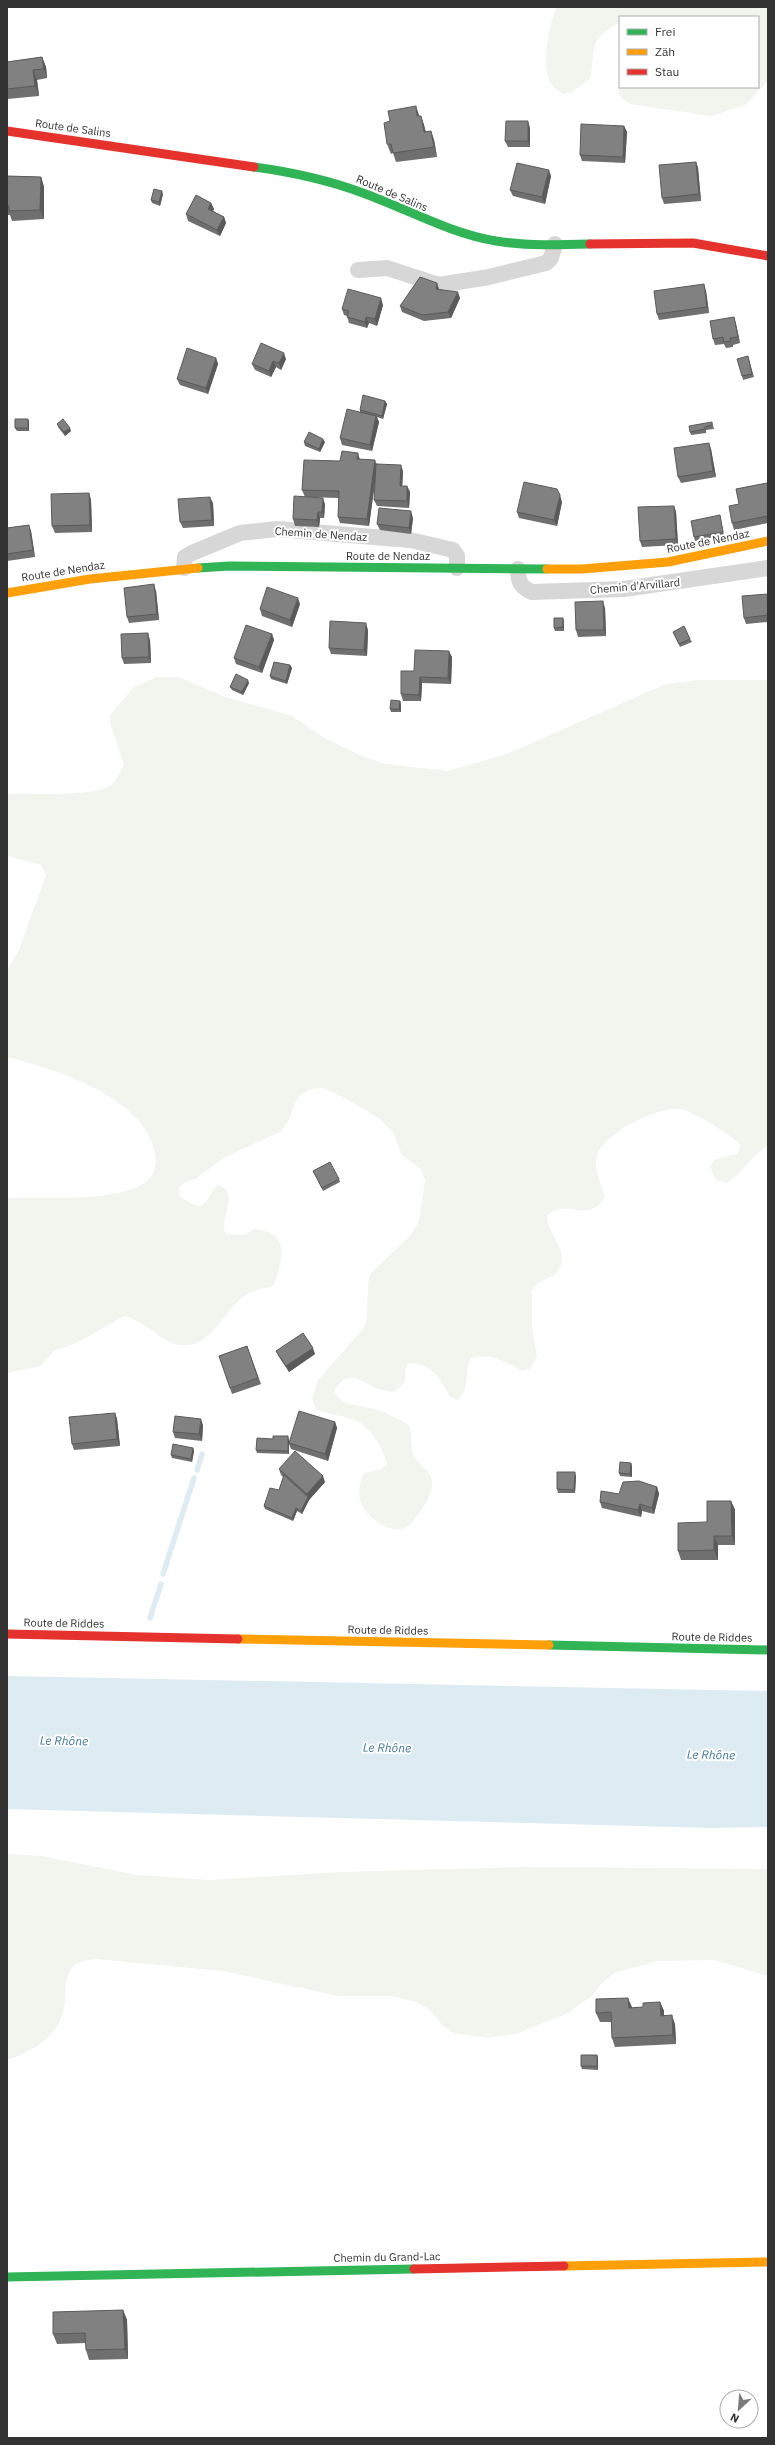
<svg xmlns="http://www.w3.org/2000/svg" width="775" height="2445" viewBox="0 0 775 2445" font-family="'IBM Plex Sans',sans-serif">
	<rect width="100%" height="100%" fill="#fff"/>
	<!-- green -->
	<path fill="#f1f5ed" d="M557,7H768V81L745,105L711,116L631,104L622,99L618,91L620,87H758V17H620V25L616,24C585,44 597,49 590,79L572,92L564,94C557,90 552,87 549,80C542,64 549,21 557,7Z
		M157,677H178L226,697L292,716L326,739L357,754L385,764L448,771L507,754L666,684L699,680H768V1146C750,1155 745,1173 726,1183L716,1180L710,1167L714,1160L737,1154L741,1145C731,1135 699,1115 684,1110C662,1103 604,1133 597,1155C593,1170 601,1183 605,1197C588,1226 565,1196 547,1216L548,1224L561,1251L562,1263L556,1274L538,1283L532,1291V1329L537,1356L531,1368L523,1371C505,1362 492,1352 471,1358C463,1372 471,1390 457,1400L450,1397C439,1377 434,1365 409,1363L405,1369C407,1382 404,1385 393,1392L378,1389L354,1377L344,1379L334,1390C340,1407 360,1405 375,1409C387,1413 398,1419 409,1425C413,1436 409,1446 415,1457C420,1467 433,1472 432,1484C432,1494 425,1505 420,1512C416,1516 412,1524 408,1526C392,1537 367,1518 361,1503C357,1493 360,1483 364,1473L382,1469L387,1464C384,1449 368,1423 352,1419C340,1415 328,1415 316,1409L312,1399L318,1380L363,1329L367,1318L368,1283L371,1273L411,1235L419,1221L425,1180L421,1169L402,1155L394,1134L380,1119L343,1097L323,1088L310,1089L299,1096L294,1105L289,1120L280,1132L223,1158L197,1178L184,1183L179,1188L180,1197L194,1205L202,1206C209,1200 211,1191 218,1185C242,1191 217,1221 226,1234L244,1235L255,1229C263,1231 274,1232 278,1240C286,1251 278,1275 273,1286C261,1290 256,1288 244,1296C223,1311 212,1348 181,1345C160,1343 146,1320 124,1316L78,1342L54,1351L41,1366L7,1373V1198C44,1196 118,1204 147,1181C155,1174 157,1163 155,1153C145,1097 55,1069 7,1057V970L19,950L46,875L41,865L7,856V794C31,793 88,797 108,787C116,783 120,772 124,765L111,726L110,715L134,687Z
		M7,1854L41,1856L137,1875L210,1880L341,1872L525,1867L768,1869V1976L715,1960L657,1961L614,1973L601,1984L593,1995L568,2013L516,2034L488,2038L454,2033L443,2026L430,2010L416,2002L393,1996H339L223,1971L96,1959C90,1960 80,1961 75,1965C61,1976 68,1997 63,2012C56,2038 31,2052 7,2060Z"/>
	<!-- water -->
	<path fill="#ddebf3" d="M7,1676L768,1691V1827L712,1828L7,1809Z"/>
	<g fill="none" stroke-linecap="round" stroke-linejoin="round">
		<!-- stream -->
		<path stroke="#ddebf3" stroke-width="5.5" d="M197,1470L202,1454
			M163,1574L194,1478
			M150,1618L161,1584"/>
		<!-- street -->
		<path stroke="#d7d7d7" stroke-width="16" d="M358,270L387,268L439,285L489,277L546,263L551,258L555,244
			M184,568L185,557L192,553L240,533L277,529L410,540L453,550L457,556V568
			M518,569C518,581 520,587 532,592L624,589L768,568"/>
		<!-- fast -->
		<path stroke="#30b455" stroke-width="9" d="M254,167C291,172 328,180 363,193C407,209 449,233 496,241C527,246 559,245 590,244
			M198,568L229,566L547,569
			M549,1645L768,1650
			M7,2277L414,2269"/>
		<!-- slow -->
		<path stroke="#ff9f0a" stroke-width="9" d="M547,569H582L668,562L768,541
			M7,593L90,579L198,568
			M238,1639L549,1645
			M564,2266L768,2262"/>
		<!-- jam -->
		<path stroke="#e5322d" stroke-width="9" d="M7,131L254,167
			M590,244L693,243L768,256
			M7,1634L238,1639
			M414,2269L564,2266"/>
	</g>
	<!-- wall -->
	<path fill="#6f6f6f" d="M42,57L46,67L47,78L37,80L39,96L7,99V62Z
		M419,116H421L424,125L426,132L431,131L434,140L437,157L396,162L393,153L391,154L387,144Z
		M624,126L627,132L625,163L582,161L580,155Z
		M530,128V147H508L505,141Z
		M696,162L698,168L701,201L664,204L662,198Z
		M7,176L41,177L44,187V219L12,221L10,215H7Z
		M551,176L545,204L513,196L510,190Z
		M163,194L160,206L152,203L151,200Z
		M211,203L214,209L213,211L224,217L226,223L220,236L188,221L186,214Z
		M437,283L439,289L460,298L451,318L424,321L402,312L400,306Z
		M706,291L709,313L659,320L657,314Z
		M383,305L377,326L369,323L367,328L349,323L347,316L344,315L342,309Z
		M734,317L736,324L740,343L733,345V347L726,348L724,344L715,345L713,339Z
		M748,356L754,377L743,380L742,376Z
		M216,358L218,364L208,394L180,385L177,379Z
		M286,359L281,370L276,367L271,377L255,370L252,364Z
		M385,401L387,404L383,419L377,417L379,422L372,451L342,445L340,438L360,412V410Z
		M28,419L29,422V431H17L15,428Z
		M712,422L714,429L706,430V433L691,435L690,432Z
		M57,424L71,431L65,436L58,427Z
		M304,442H325L320,452L305,446Z
		M711,449L716,477L681,483L678,477Z
		M360,459L403,471L402,486H407L410,492L409,508L377,506L374,500L375,482L369,526L340,523L338,517L339,498L305,497L302,490L340,461Z
		M768,486V523L734,530L732,523Z
		M89,493L91,500L92,532L55,533L52,526Z
		M562,502L557,526L519,518L517,512Z
		M213,503L214,526L183,528L180,522Z
		M325,504L324,518H320L319,527L295,526L293,519Z
		M674,506L676,512L678,545L642,547L640,541Z
		M720,515L724,535L695,541L694,537Z
		M413,518L411,534L380,530L377,524Z
		M7,528L31,531L35,557L7,561Z
		M156,591L159,620L129,623L127,617Z
		M768,594V622L746,624L744,618Z
		M300,604L292,627L262,616L260,609Z
		M605,608L606,636L578,637L576,630Z
		M564,621V631H555L554,628Z
		M368,630L367,656L331,654L329,648Z
		M673,632L690,639L692,642L680,647Z
		M272,634L274,640L262,673L236,664L234,658Z
		M150,640L151,663L124,664L122,658Z
		M452,657L451,684L422,683L421,701H403L401,694L414,671Z
		M290,665L292,668L287,684L271,679L270,676Z
		M249,683L243,695L232,690L230,687Z
		M400,701L401,705V712H391L390,709Z
		M313,1171L339,1179L340,1182L323,1191Z
		M247,1346L261,1384L232,1394L219,1356Z
		M276,1351L315,1354L289,1372L279,1357Z
		M115,1413L117,1419L120,1446L74,1450L72,1444Z
		M335,1422L337,1428L328,1461L291,1449L289,1444V1454L257,1453L256,1450L289,1440V1442Z
		M203,1425L202,1441L175,1438L173,1432Z
		M193,1448L194,1451L192,1462L172,1458L171,1455Z
		M631,1463L632,1467V1477L620,1476L619,1473Z
		M279,1469L325,1482L309,1500L302,1514L297,1511L293,1521L265,1509L264,1506L279,1490L283,1477L281,1475Z
		M576,1476L575,1493H558L557,1489Z
		M657,1487L659,1494L654,1514L642,1511L641,1517L602,1508L600,1502L619,1494Z
		M731,1501L735,1510V1545H718V1560H681L678,1551L707,1522Z
		M660,2002L664,2011V2015L675,2024L676,2044L615,2047L612,2038L611,2022H600L596,2013L632,2008L643,2007Z
		M597,2055L598,2058V2070L582,2069L581,2066Z
		M123,2310L127,2320L128,2359L89,2360L86,2350V2343L57,2344L53,2334Z"/>
	<!-- shaded-wall -->
	<path fill="#5a5a5a" d="M42,57L46,67L47,78L44,69Z
		M33,70L37,80L39,96L35,86Z
		M416,106L419,115L421,126L417,116Z
		M421,116L424,125L427,141L424,132Z
		M528,121L530,128V147L528,141Z
		M624,126L627,132L625,163L623,157Z
		M431,131L434,140L437,157L434,147Z
		M696,162L698,168L701,201L699,194Z
		M549,170L551,176L545,204L542,197Z
		M41,177L44,187V219L40,210Z
		M162,191L163,194L160,206L159,202Z
		M211,203L214,209L211,215L208,209Z
		M224,217L226,223L220,236L217,230Z
		M437,283L439,290L436,289Z
		M704,284L706,291L709,313L707,307Z
		M458,292L460,298L451,318L448,312Z
		M381,298L383,305L377,326L375,319Z
		M366,317L369,323L367,328L365,322Z
		M734,317L736,324L740,343L738,337Z
		M284,353L286,359L281,370L279,363Z
		M216,358L218,364L208,394L206,388Z
		M273,361L276,367L271,377L269,371Z
		M385,401L387,404L383,419L382,416Z
		M376,416L379,422L372,451L370,445Z
		M28,419L29,422V431L28,428Z
		M70,428L71,431L65,436L64,432Z
		M323,439L325,442L320,452L319,449Z
		M709,443L711,449L716,477L713,471Z
		M358,453L360,460L357,459Z
		M375,460L377,466L369,526L367,519Z
		M401,465L403,471L402,492L400,486Z
		M407,486L410,492L409,508L407,501Z
		M89,493L91,500L92,532L90,525Z
		M560,495L562,502L557,526L554,520Z
		M210,497L213,503L214,526L212,520Z
		M323,498L325,504L324,518L322,512Z
		M674,506L676,512L678,545L676,539Z
		M411,511L413,518L411,534L409,528Z
		M318,512L320,518L319,527L317,520Z
		M29,525L31,531L35,557L33,550Z
		M154,584L156,591L159,620L157,614Z
		M298,598L300,604L292,627L290,620Z
		M603,601L605,608L606,636L604,630Z
		M563,618L564,621V631L563,627Z
		M366,623L368,630L367,656L364,650Z
		M148,633L150,640L151,663L149,657Z
		M272,634L274,640L262,673L259,667Z
		M449,651L452,657L451,684L448,678Z
		M290,665L292,668L287,684L286,681Z
		M420,677L422,683L421,701L419,695Z
		M248,680L249,683L243,695L242,692Z
		M400,701L401,705V712L399,709Z
		M313,1348L315,1354L289,1372L286,1366Z
		M115,1413L117,1419L120,1446L117,1439Z
		M201,1419L203,1425L202,1441L199,1434Z
		M335,1422L337,1428L328,1461L325,1454Z
		M288,1436L289,1440V1454L288,1451Z
		M193,1448L194,1451L192,1462L191,1459Z
		M631,1463L632,1467V1477L630,1474Z
		M575,1472L576,1476L575,1493L574,1490Z
		M323,1476L325,1482L309,1500L302,1514L301,1511L308,1497L307,1494Z
		M657,1487L659,1494L654,1514L652,1508Z
		M731,1501L735,1510V1545L732,1536Z
		M640,1504L642,1511L641,1517L638,1510Z
		M296,1508L297,1511L293,1521L292,1518Z
		M714,1536L718,1545V1560L714,1550Z
		M628,1998L632,2007V2017L629,2008Z
		M660,2002L664,2011V2025L661,2016Z
		M672,2015L675,2024L676,2044L673,2035Z
		M597,2055L598,2058V2070L597,2066Z
		M123,2310L127,2320L128,2359L125,2349Z"/>
	<!-- building -->
	<path fill="#818181" stroke="#5a5a5a" d="M42,57L44,69L33,70L35,86L7,89V62Z
		M416,106L417,116H421L424,132L431,131L434,147L393,153L391,144H387L384,123L390,121L388,111Z
		M506,121H528V141H505Z
		M581,124L624,126L623,157L580,155Z
		M696,162L699,194L662,198L659,165Z
		M517,163L549,170L542,197L510,190Z
		M7,176L41,177L40,210L9,211V206H7Z
		M154,189L162,191L159,202L151,200Z
		M196,195L211,203L208,209L224,217L217,230L186,214Z
		M420,277L437,283L436,289L458,292L448,312L422,315L400,306Z
		M704,284L707,307L657,314L654,291Z
		M348,289L381,298L375,319L366,317L365,322L347,317L349,311L342,309Z
		M734,317L738,337L730,338L731,341L724,342L723,337L713,339L710,321Z
		M261,343L284,353L279,363L273,361L269,371L252,364Z
		M187,348L216,358L206,388L177,379Z
		M748,356L752,374L742,376L737,359Z
		M363,395L385,401L382,416L360,410Z
		M347,409L376,416L370,445L340,438Z
		M15,419H28V428H15Z
		M63,419L70,428L64,432L57,424Z
		M712,422V425L705,427V429L690,432L689,426Z
		M309,432L323,439L319,449L304,442Z
		M709,443L713,471L678,477L674,448Z
		M342,451L358,453L357,459L375,460L367,519L338,517L339,491L302,490L304,460L340,461Z
		M376,464L401,465L400,486H407V501L374,500Z
		M524,482L557,489L560,495L554,520L517,512Z
		M767,483L768,488V516L732,523L729,506L739,504L736,489Z
		M89,493L90,525L52,526L51,494Z
		M294,496L323,498L322,512H318L317,520L293,519Z
		M210,497L212,520L180,522L178,499Z
		M674,506L676,539L640,541L638,507Z
		M379,508L411,511L409,528L377,524Z
		M720,515L723,532L694,537L691,521Z
		M29,525L33,550L7,554V528Z
		M154,584L157,614L127,617L124,588Z
		M267,587L298,598L290,620L260,609Z
		M768,594V615L744,618L742,596Z
		M603,601L604,630H576L575,602Z
		M554,618H563V627L554,628Z
		M330,621L366,623L364,650L329,648Z
		M246,625L272,634L259,667L234,658Z
		M684,626L690,639L679,644L673,632Z
		M148,633L149,657L122,658L121,634Z
		M415,650L449,651L448,678L420,677L419,695L401,694V671H414Z
		M274,662L290,665L286,681L270,676Z
		M236,674L248,680L242,692L230,687Z
		M391,700L400,701L399,709H390Z
		M330,1162L339,1179L322,1188L313,1171Z
		M303,1333L313,1348L286,1366L276,1351Z
		M247,1346L258,1378L230,1388L219,1356Z
		M299,1411L335,1422L325,1454L289,1443Z
		M115,1413L117,1439L72,1444L69,1417Z
		M175,1416L201,1419L199,1434L173,1432Z
		M273,1436H288V1451L256,1450L257,1438L273,1439Z
		M173,1444L193,1448L191,1459L171,1455Z
		M295,1451L323,1476L307,1494L279,1469Z
		M620,1462L631,1463L630,1474L619,1473Z
		M557,1472H575L574,1490L557,1489Z
		M284,1475L308,1497L301,1511L296,1508L292,1518L264,1506L270,1488L279,1490Z
		M639,1481L657,1487L652,1508L640,1504L638,1510L600,1502L601,1491L619,1494L623,1482Z
		M707,1501H731L732,1536H714V1550L678,1551V1523L707,1522Z
		M628,1998L629,2008L643,2007V2003L660,2002L661,2016L672,2015L673,2035L612,2038L611,2012L596,2013V1999Z
		M581,2055H597V2066H581Z
		M123,2310L125,2349L86,2350L85,2333L53,2334V2312Z"/>
	<g text-anchor="middle" stroke-width="4" stroke-linejoin="round" paint-order="stroke">
		<!-- street labels -->
		<g font-size="11" fill="#333" stroke="#fff">
			<text transform="translate(73 128) rotate(8)" y="4">Route de Salins</text>
			<text transform="translate(392 193) rotate(23)" y="4">Route de Salins</text>
			<text transform="translate(321 534) rotate(4)" y="4">Chemin de Nendaz</text>
			<text transform="translate(708 541) rotate(-11)" y="4">Route de Nendaz</text>
			<text x="388" y="560">Route de Nendaz</text>
			<text transform="translate(63 571) rotate(-9)" y="4">Route de Nendaz</text>
			<text transform="translate(635 586) rotate(-5)" y="4">Chemin d'Arvillard</text>
			<text transform="translate(64 1623) rotate(1)" y="4">Route de Riddes</text>
			<text transform="translate(388 1630) rotate(1)" y="4">Route de Riddes</text>
			<text transform="translate(712 1637) rotate(1)" y="4">Route de Riddes</text>
			<text transform="translate(387 2257) rotate(-1)" y="4">Chemin du Grand-Lac</text>
		</g>
		<!-- water labels -->
		<g font-size="12" font-style="italic" fill="#3f7597" stroke="#fff">
			<text transform="translate(64 1741) rotate(1)" y="4">Le Rhône</text>
			<text transform="translate(387 1748) rotate(1)" y="4">Le Rhône</text>
			<text transform="translate(711 1755) rotate(1)" y="4">Le Rhône</text>
		</g>
	</g>
	<!-- border -->
	<rect width="775" height="2445" fill="none" stroke="#333333" stroke-width="16"/>
	<!-- legend -->
	<rect x="619" y="16" width="140" height="72" fill="#ffffff" stroke="#adadad"/>
	<rect x="627" y="29" width="20" height="6" fill="#30b455" stroke="#adadad"/>
	<text x="655" y="36" font-size="12" fill="#333333">Frei</text>
	<rect x="627" y="49" width="20" height="6" fill="#ff9f0a" stroke="#adadad"/>
	<text x="655" y="56" font-size="12" fill="#333333">Zäh</text>
	<rect x="627" y="69" width="20" height="6" fill="#e5322d" stroke="#adadad"/>
	<text x="655" y="76" font-size="12" fill="#333333">Stau</text>
	<!-- north arrow -->
	<g transform="translate(739 2409) rotate(206)"><circle r="19" fill="#ffffff" stroke="#adadad"/>
	<path d="M0-3L7 15L0 10L-7 15Z" fill="#7a7a7a"/>
	<text y="-6" font-size="11" font-weight="bold" text-anchor="middle" fill="#333333">N</text>
	</g>
</svg>
